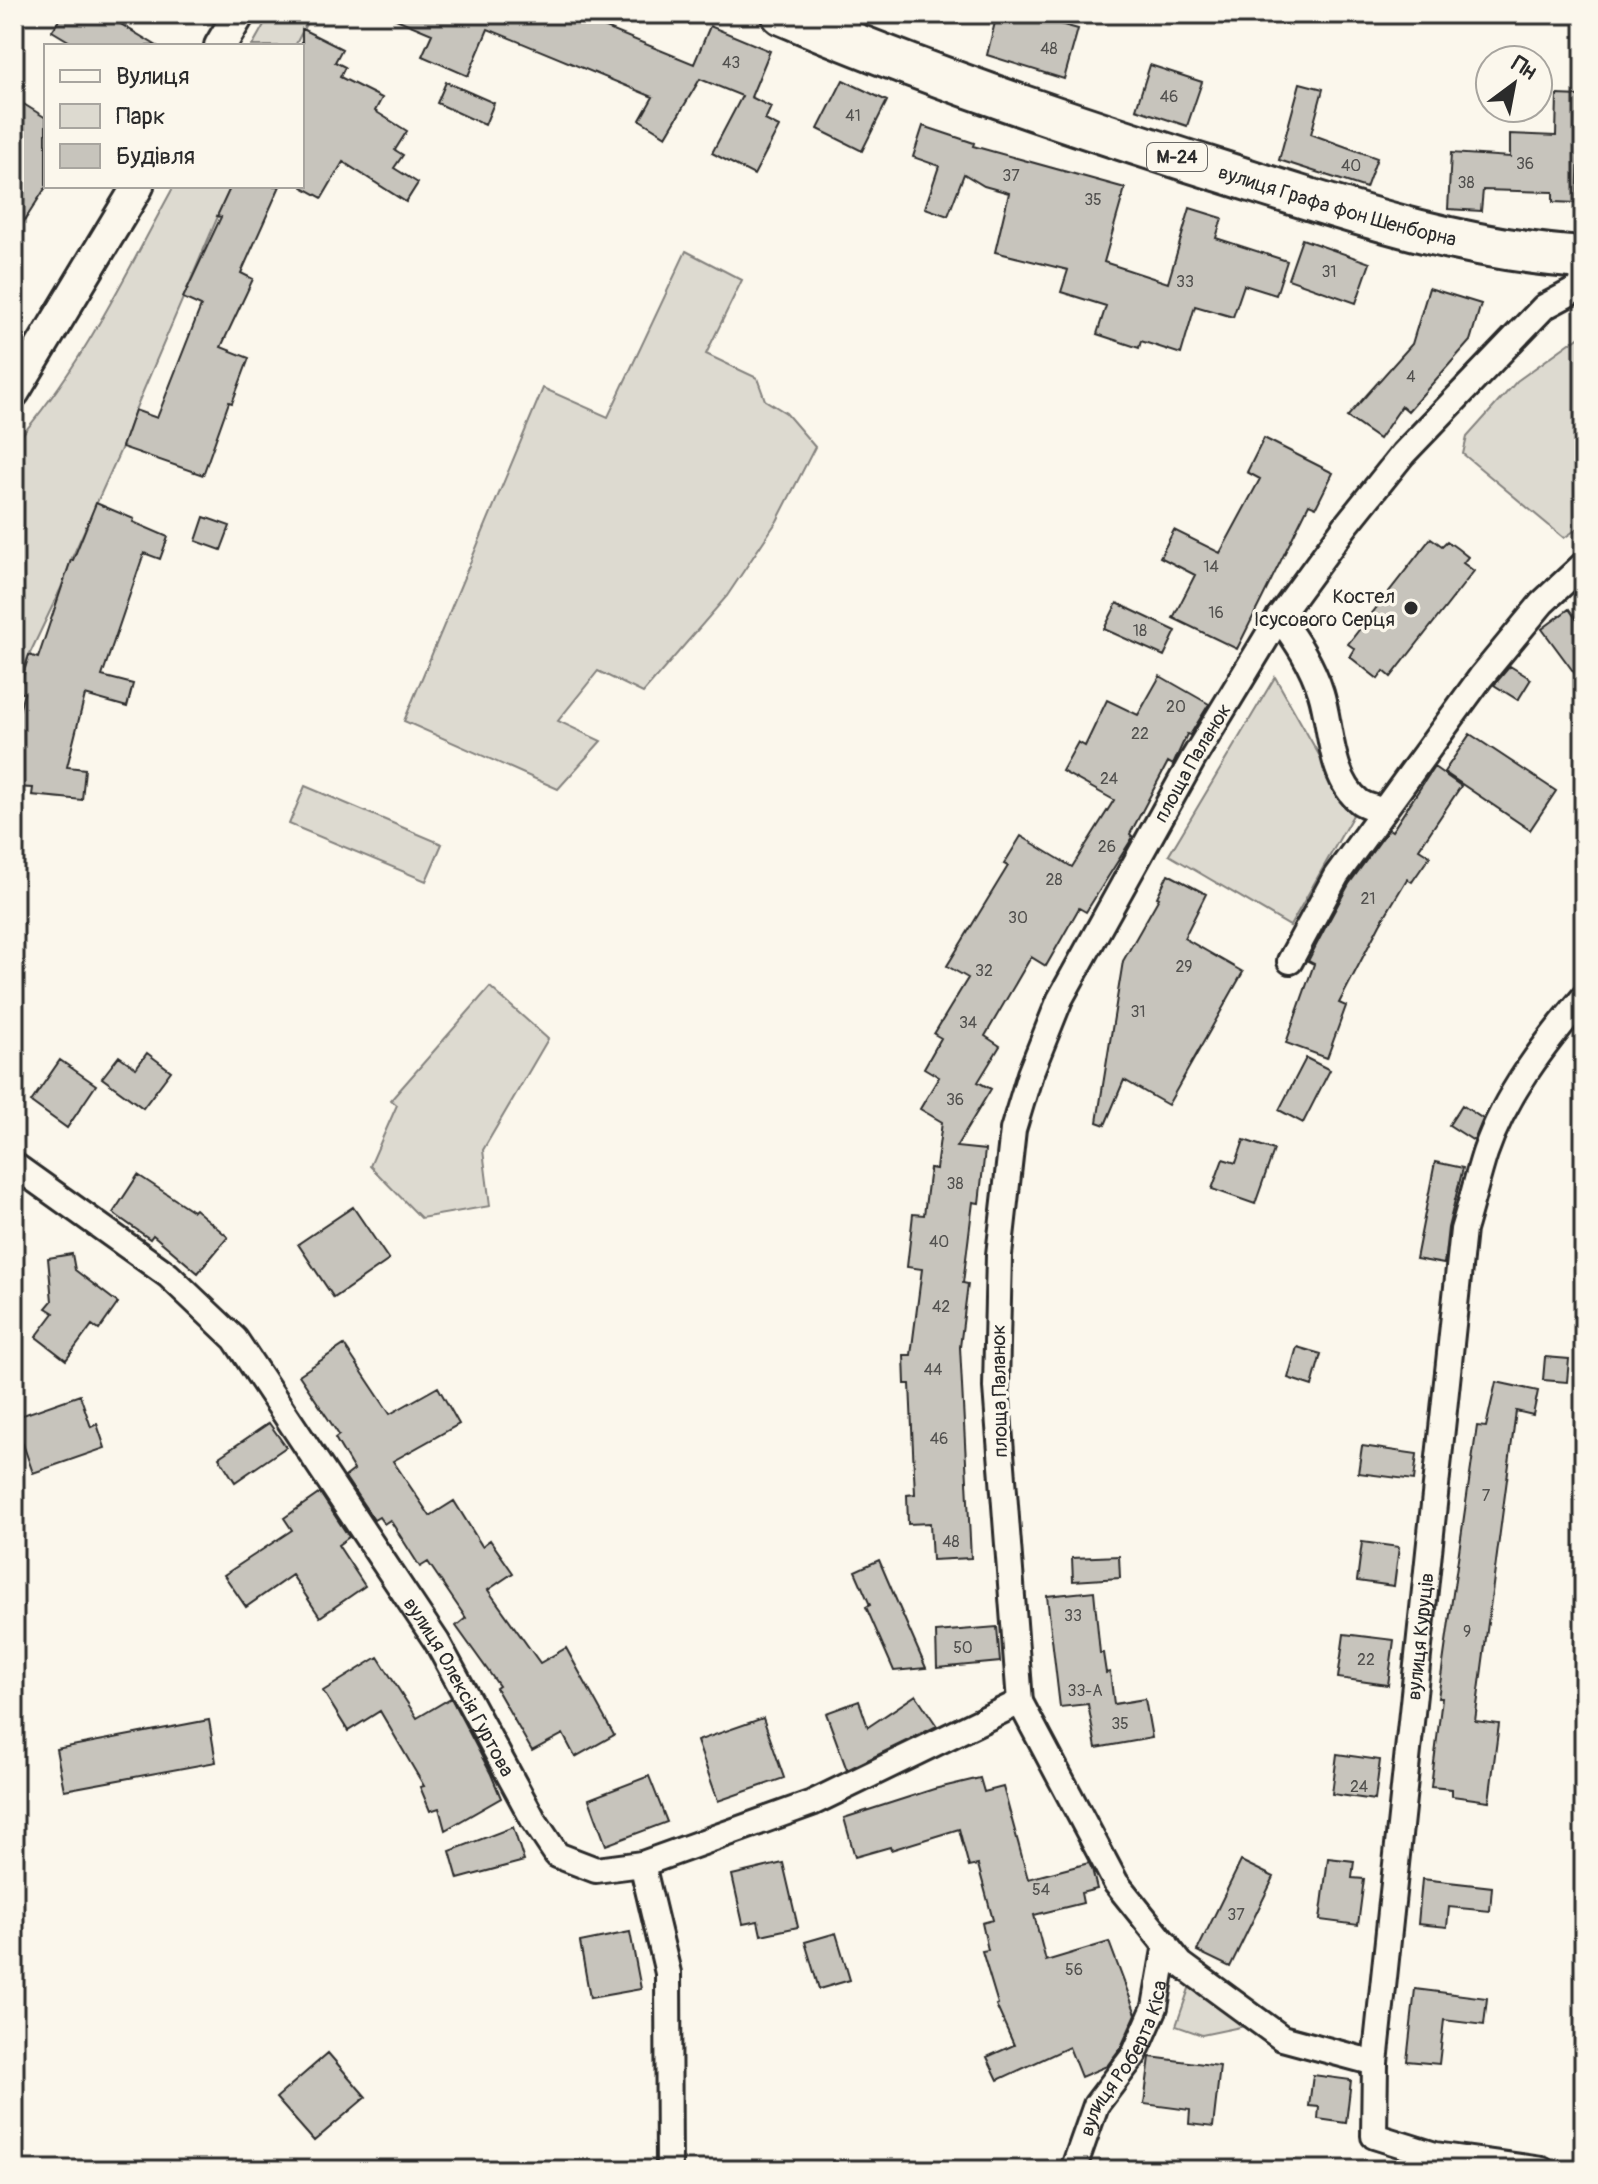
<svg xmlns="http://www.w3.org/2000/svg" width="1598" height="2184" viewBox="0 0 1598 2184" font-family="Pangolin,sans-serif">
	<rect width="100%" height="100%" fill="#fbf7ec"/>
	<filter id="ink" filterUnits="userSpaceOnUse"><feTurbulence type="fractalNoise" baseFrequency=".0125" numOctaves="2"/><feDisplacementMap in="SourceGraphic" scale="16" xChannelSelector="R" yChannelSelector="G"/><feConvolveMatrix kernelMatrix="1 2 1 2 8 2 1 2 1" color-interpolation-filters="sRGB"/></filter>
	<g filter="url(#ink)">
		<!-- green -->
		<path fill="#dddad0" stroke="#84827e" stroke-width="2" d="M270,14H311L295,46H252Z
			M174,186H231L135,410L122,447L71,560L61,588L14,687V444C82,368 125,275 174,186Z
			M686,251L742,280L706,354L757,378L765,400L786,413L815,447L777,521L727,596L643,693L598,671L558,721L601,741L558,789L404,721L543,388L608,417Z
			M1584,333V524L1564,538L1463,454L1467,437L1517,381Z
			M1275,677L1353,815L1290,926L1169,855Z
			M305,786L442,844L426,881L289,824Z
			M490,987L548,1039L483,1150L490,1206L421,1218L370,1166L397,1105L391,1100Z
			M1192,1980L1250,2025L1202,2035L1176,2026Z"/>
		<!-- building -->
		<path fill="#c7c4bc" stroke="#2b2b2b" stroke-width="2" d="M63,14H104L157,46H77L52,31Z
			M384,14H572L694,64L710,26L770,51L751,97L771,107L765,120L779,127L754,175L712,153L742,96L700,79L666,136L640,120L653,97L488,29L468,76L422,56L432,34Z
			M997,14H1024L1078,29L1064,79L987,55Z
			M302,29L342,49L335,62L345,67L340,77L382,98L375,111L407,131L395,150L403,155L394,168L418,183L406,202L343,162L322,198L302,187Z
			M1150,65L1202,82L1187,126L1136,109Z
			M843,80L887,101L862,151L818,129Z
			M446,82L494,103L485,125L437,103Z
			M1300,83L1323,89L1311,134L1377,158L1366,188L1279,160Z
			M1557,95L1581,96L1577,203L1553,202V192L1483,190L1481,211L1448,209L1451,153L1510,157V134L1556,136Z
			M14,98L46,118V187L14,237Z
			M923,126L974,143L973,146L1125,188L1104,262L1168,283L1190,208L1222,218L1216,238L1287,261L1276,295L1244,285L1233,317L1195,306L1181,354L1141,341L1139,348L1097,334L1106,306L1061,292L1068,270L995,252L1009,193L984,186L964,174L948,216L925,208L939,166L913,157Z
			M231,186H280L241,273L253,279L221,347L249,358L232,403L229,402L203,475L122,447L135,410L157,418L201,306L183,298L221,217L217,216Z
			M1302,239L1370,263L1356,303L1288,279Z
			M1429,288L1481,304L1470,341L1408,411L1402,406L1379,439L1347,417L1412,344Z
			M1264,438L1333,473L1316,507L1309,504L1237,649L1173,618L1195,575L1160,557L1174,530L1220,553L1260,479L1247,472Z
			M96,503L134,519L133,522L168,537L160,559L144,553L102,676L133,684L127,707L85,695L67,767L85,769L82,800L32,795L33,788L14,787V730L24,693L18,692L29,655L38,658L71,560H73Z
			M204,517L230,526L221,550L196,541Z
			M1431,538L1442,546L1447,541L1458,549L1468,557L1463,563L1474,571L1391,677L1384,671L1378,679L1350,657L1355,649L1348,644Z
			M1117,603L1176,631L1164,656L1104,629Z
			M1569,609L1584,630V686L1542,629Z
			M1510,666L1531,679L1518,700L1494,685Z
			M1160,676L1209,704L1190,735L1187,734L1173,765L1168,762L1130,834L1133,837L1086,912L1079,908L1046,966L1031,957L985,1036L1000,1046L978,1082L991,1089L956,1147L985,1150L979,1203L973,1202L963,1283L968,1284L960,1347L971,1558L932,1560L930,1523L908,1524L907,1495L915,1494L910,1384H905L904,1355H911L922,1269L907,1267L913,1214L924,1215L930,1168L936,1169L942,1122L920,1109L939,1077L924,1068L941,1038L934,1034L968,978L947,966L1008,866L1004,864L1021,836L1072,867L1114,800L1062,771L1078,742L1085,746L1107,700L1138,715Z
			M1470,734L1556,791L1530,830L1444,772Z
			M1434,767L1461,786L1419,849L1430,856L1412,882L1407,879L1380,924L1339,1003L1346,1006L1327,1058L1286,1043L1314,964L1308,961L1325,928L1349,884L1389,829L1392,831Z
			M1168,874L1206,894L1184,938L1243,972L1168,1105L1124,1080L1105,1125L1097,1122L1123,961L1159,898L1157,897Z
			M147,1053L171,1071L143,1108L102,1078L119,1056L136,1068Z
			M1306,1058L1330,1070L1303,1123L1279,1110Z
			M60,1060L96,1085L67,1128L31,1102Z
			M1462,1105L1483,1119L1474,1141L1449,1125Z
			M1244,1140L1274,1150L1255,1204L1212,1189L1223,1159L1236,1163Z
			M1435,1162L1463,1168L1448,1228L1444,1264L1416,1259Z
			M138,1175L193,1211L195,1209L228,1237L198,1273L153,1235L150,1239L113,1213Z
			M353,1207L389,1260L334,1298L298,1244Z
			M72,1254L75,1270L118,1303L99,1330L92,1325L66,1360L36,1337L54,1313L46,1308L52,1301L48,1258Z
			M344,1345L390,1414L438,1387L459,1424L393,1461L430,1516L454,1501L482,1546L490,1540L513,1573L488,1590L540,1663L566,1648L614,1735L575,1757L563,1734L532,1751L496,1688L499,1686L456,1626L466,1618L428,1562L420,1567L390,1520L384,1524L379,1517L374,1520L345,1477L354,1470L335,1438L339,1435L299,1375Z
			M1297,1347L1321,1354L1312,1386L1288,1378Z
			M1545,1357L1569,1359L1567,1382L1543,1380Z
			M1496,1382L1538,1391L1533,1415L1516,1411L1475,1721L1499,1724L1489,1801L1452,1796V1789L1431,1787L1442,1698H1438L1477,1426L1486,1427Z
			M80,1395L91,1427L97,1424L105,1448L33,1473L14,1418Z
			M269,1423L286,1447L235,1482L219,1457Z
			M1362,1446L1417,1454L1414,1480L1358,1473Z
			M320,1493L349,1537L338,1545L365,1586L320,1617L292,1575L246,1607L224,1575L292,1530L284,1518Z
			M1362,1542L1399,1547L1394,1586L1357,1581Z
			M1119,1556L1120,1578L1073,1581L1072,1558Z
			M879,1560L894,1595L926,1668L894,1671L866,1607L870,1605L855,1571Z
			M1094,1591L1100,1653H1103L1106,1673L1110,1672L1114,1704L1145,1699L1152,1738L1096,1748L1088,1704L1060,1707L1047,1596Z
			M997,1627L1000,1662L937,1668L936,1632Z
			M1344,1634L1394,1640L1388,1685L1338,1678Z
			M378,1657L417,1718L451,1698L491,1774L501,1798L445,1830L439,1808L430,1811L420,1787L424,1786L380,1711L348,1731L323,1691Z
			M916,1695L937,1726L847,1770L826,1713L859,1701L868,1727Z
			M763,1718L784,1778L718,1801L697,1741Z
			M209,1720L216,1762L64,1790L56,1749Z
			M1337,1754L1380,1760L1375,1800L1332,1794Z
			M649,1776L667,1822L606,1845L589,1799Z
			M980,1778L984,1792L1003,1787L1028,1879L1089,1863L1092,1869L1097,1889L1081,1893L1083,1903L1034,1915L1046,1961L1109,1942L1136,2014L1121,2047L1107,2066L1081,2077L1069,2047L998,2080L987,2057L1014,2045L996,2005L998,2004L982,1951L988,1950L982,1923L993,1920L978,1865L969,1867L959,1829L891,1850L890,1847L855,1857L844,1818L934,1789Z
			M513,1827L524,1861L458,1879L450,1851Z
			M1328,1858L1354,1861L1352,1878L1364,1879L1358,1925L1320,1920Z
			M1241,1861L1274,1877L1230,1967L1197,1951Z
			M783,1863L798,1927L761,1935L758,1921L743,1924L732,1875Z
			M1422,1879L1492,1887L1490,1911L1449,1907L1447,1927L1418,1924Z
			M630,1932L641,1989L590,1998L580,1942Z
			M836,1933L850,1980L819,1989L805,1942Z
			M1415,1989L1487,1998L1484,2025L1444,2020L1439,2064L1407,2061Z
			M328,2053L366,2097L314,2141L276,2098Z
			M1150,2057L1220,2066L1213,2127L1189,2124L1190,2110L1144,2104Z
			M1313,2075L1351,2080L1346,2123L1318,2119L1319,2107L1309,2106Z"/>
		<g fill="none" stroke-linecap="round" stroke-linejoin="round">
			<defs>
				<g id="minor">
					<path d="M1279,617C1297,642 1312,664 1321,693C1331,725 1330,779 1360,802C1366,806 1376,808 1383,811"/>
					<path d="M1290,961L1336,876L1481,677L1542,603L1584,564"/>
					<path id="s1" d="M14,1165L168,1275L235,1339L437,1642L533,1819L557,1855L596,1870L642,1864L812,1803L1020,1702"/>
					<path d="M642,1864L668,1973L669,2170"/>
					<path id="s2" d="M1375,2063L1282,2038L1181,1964L1116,1883L1020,1702L996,1387L999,1255L1013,1130L1030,1074L1060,999L1193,759L1279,617L1347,524L1403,454L1544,307L1583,286L1581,257"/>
					<path id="s3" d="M1073,2170L1096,2105L1134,2055L1155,2007L1166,1944"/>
					<path id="s4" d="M1542,2170L1435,2155L1374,2136L1375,2063L1463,1230C1471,1204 1477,1178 1485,1153C1505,1095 1545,1043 1584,997"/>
				</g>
				<path id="tertiary" d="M220,46L239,14
					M14,392L138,186"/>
				<g id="trunk">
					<path id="s5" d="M782,14C925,75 1072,124 1220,171C1340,209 1458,250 1584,258"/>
				</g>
			</defs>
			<!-- minor casing -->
			<use href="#minor" stroke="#2b2b2b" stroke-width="30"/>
			<!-- tertiary casing -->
			<use href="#tertiary" stroke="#2b2b2b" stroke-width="36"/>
			<!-- trunk casing -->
			<use href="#trunk" stroke="#2b2b2b" stroke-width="46"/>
			<!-- minor -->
			<use href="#minor" stroke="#fbf7ec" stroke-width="24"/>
			<!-- tertiary -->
			<use href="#tertiary" stroke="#fbf7ec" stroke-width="30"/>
			<!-- trunk -->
			<use href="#trunk" stroke="#fbf7ec" stroke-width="40"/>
		</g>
	</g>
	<!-- markers -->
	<circle fill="#2b2b2b" stroke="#fbf7ec" stroke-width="3" cx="1411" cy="608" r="8"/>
	<g text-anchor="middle" stroke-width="7" stroke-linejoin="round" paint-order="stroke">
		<!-- number labels -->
		<g font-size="16" fill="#52514f">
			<text x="1049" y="54">48</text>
			<text x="731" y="68">43</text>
			<text x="1169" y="102">46</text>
			<text x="853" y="121">41</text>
			<text x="1525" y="169">36</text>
			<text x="1351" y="171">40</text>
			<text x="1011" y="181">37</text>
			<text x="1466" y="188">38</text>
			<text x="1093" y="205">35</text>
			<text x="1329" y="277">31</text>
			<text x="1185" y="287">33</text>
			<text x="1411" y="382">4</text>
			<text x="1211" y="572">14</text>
			<text x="1216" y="618">16</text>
			<text x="1140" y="636">18</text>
			<text x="1176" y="712">20</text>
			<text x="1140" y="739">22</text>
			<text x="1109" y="784">24</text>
			<text x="1107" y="852">26</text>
			<text x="1054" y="885">28</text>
			<text x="1368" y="904">21</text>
			<text x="1018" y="923">30</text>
			<text x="1184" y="972">29</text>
			<text x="984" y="976">32</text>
			<text x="1138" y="1017">31</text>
			<text x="968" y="1028">34</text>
			<text x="955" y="1105">36</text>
			<text x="955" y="1189">38</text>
			<text x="939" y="1247">40</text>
			<text x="941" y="1312">42</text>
			<text x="933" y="1375">44</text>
			<text x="939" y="1444">46</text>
			<text x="1486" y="1501">7</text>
			<text x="951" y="1547">48</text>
			<text x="1073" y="1621">33</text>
			<text x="1467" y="1637">9</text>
			<text x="963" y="1653">50</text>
			<text x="1366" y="1665">22</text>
			<text x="1085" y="1696">33-А</text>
			<text x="1120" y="1729">35</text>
			<text x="1359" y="1792">24</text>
			<text x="1041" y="1895">54</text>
			<text x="1236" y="1920">37</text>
			<text x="1074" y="1975">56</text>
		</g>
		<!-- shield labels -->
		<rect fill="#fbf7ec" stroke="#696865" stroke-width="2" x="1147" y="143" width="60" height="28" rx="6"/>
		<g font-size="18" font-weight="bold" fill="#2b2b2b">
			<text x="1177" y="163">М-24</text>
		</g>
		<!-- street labels -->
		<g font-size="20" fill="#2b2b2b" stroke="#fbf7ec">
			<text dy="7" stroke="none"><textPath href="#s5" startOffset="588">вулиця Графа фон Шенборна</textPath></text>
			<text dy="7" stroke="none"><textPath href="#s2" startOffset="1514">площа Паланок</textPath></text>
			<text transform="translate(999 1391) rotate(-91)" y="7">площа Паланок</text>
			<text dy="7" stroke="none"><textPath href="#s4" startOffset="674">вулиця Куруців</textPath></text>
			<text dy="7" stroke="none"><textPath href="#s1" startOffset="696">вулиця Олексія Гуртова</textPath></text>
			<text dy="7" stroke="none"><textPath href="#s3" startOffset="124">вулиця Роберта Кіса</textPath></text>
		</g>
		<!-- poi labels -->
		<g font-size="20" fill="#2b2b2b" stroke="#fbf7ec" text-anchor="end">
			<text x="1395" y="603">Костел<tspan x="1395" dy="23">Ісусового Серця</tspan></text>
		</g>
	</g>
	<!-- margin -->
	<rect width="1598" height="2184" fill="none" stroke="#fbf7ec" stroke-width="48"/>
	<rect x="24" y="24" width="1550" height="2136" fill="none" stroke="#2b2b2b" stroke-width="3" filter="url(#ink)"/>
	<!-- legend -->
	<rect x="44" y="44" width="260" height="144" fill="#fbf7ec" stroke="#a8a59f" stroke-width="2"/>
	<rect x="60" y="70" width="40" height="12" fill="#fbf7ec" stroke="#a8a59f" stroke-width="2"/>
	<text x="116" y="84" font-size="24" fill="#2b2b2b">Вулиця</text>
	<rect x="60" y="104" width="40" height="24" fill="#dddad0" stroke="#a8a59f" stroke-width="2"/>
	<text x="116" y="124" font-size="24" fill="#2b2b2b">Парк</text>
	<rect x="60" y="144" width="40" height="24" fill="#c7c4bc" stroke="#a8a59f" stroke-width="2"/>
	<text x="116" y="164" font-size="24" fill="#2b2b2b">Будівля</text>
	<!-- north arrow -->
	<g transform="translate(1514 84) rotate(32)"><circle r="38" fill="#fbf7ec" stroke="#a8a59f" stroke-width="2"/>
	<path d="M0-6L14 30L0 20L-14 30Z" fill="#2b2b2b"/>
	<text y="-12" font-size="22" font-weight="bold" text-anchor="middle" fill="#2b2b2b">Пн</text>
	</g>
</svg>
